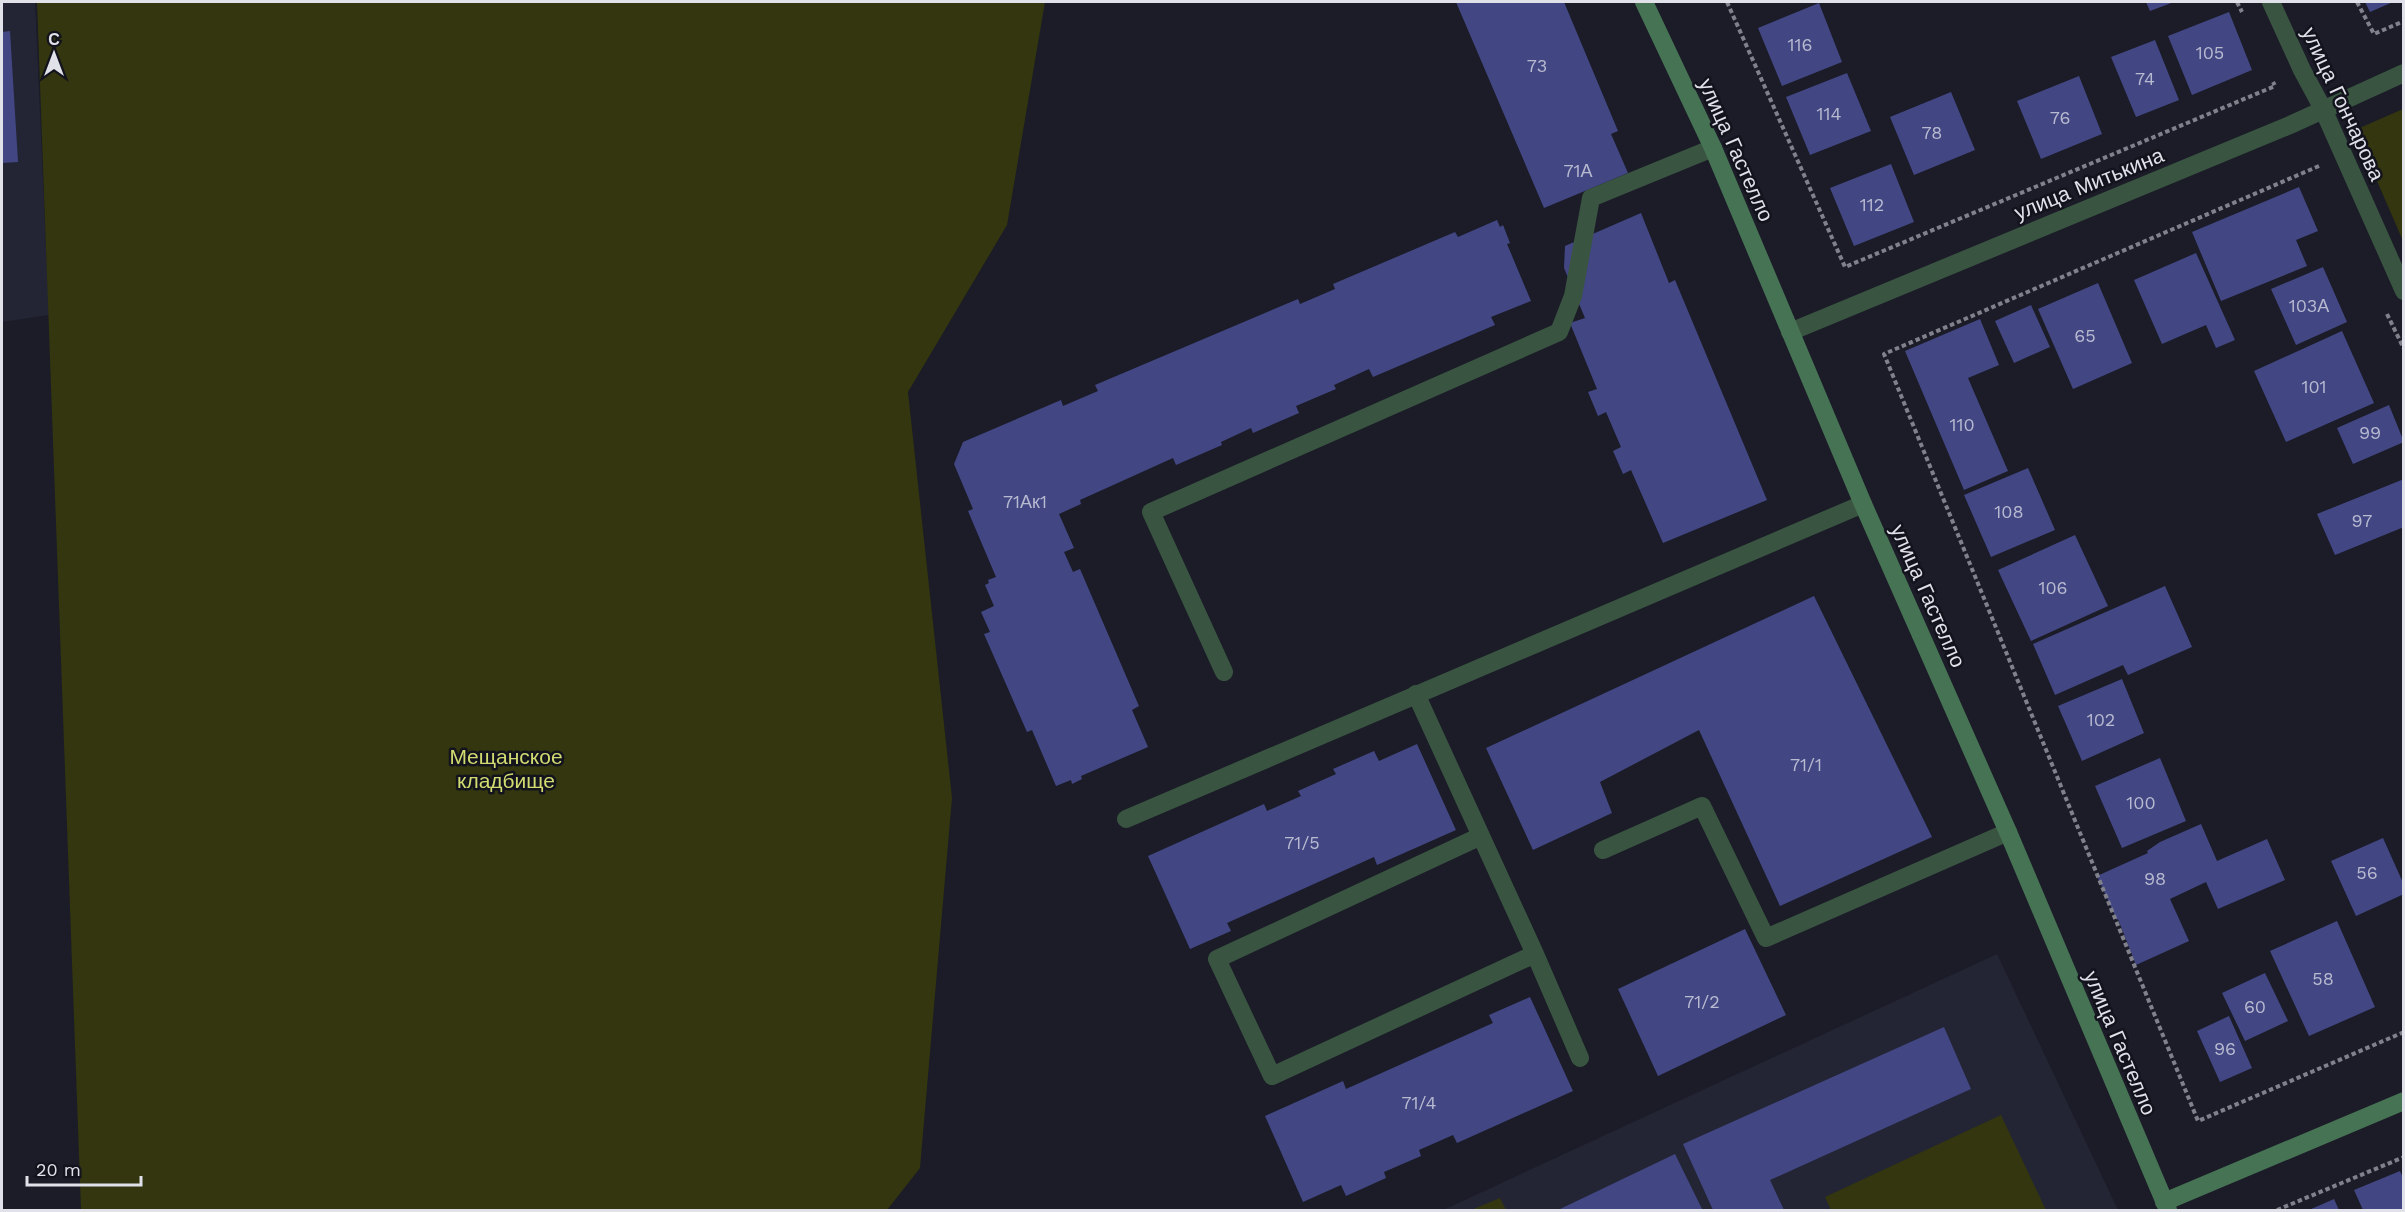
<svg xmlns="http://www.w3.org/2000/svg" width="2405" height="1212" viewBox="0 0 2405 1212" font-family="'Work Sans',sans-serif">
	<rect width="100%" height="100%" fill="#1b1c27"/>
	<!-- built -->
	<path fill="#232535" d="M2,2H35L49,315L2,322Z
		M1997,954L2118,1210H1443L1982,961Z"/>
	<!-- green -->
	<path fill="#33360e" d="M37,2H1045L1007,225L908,392L952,798L920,1168L887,1210H81Z
		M2403,109V241L2355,130Z
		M2001,1115L2046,1210H1831L1825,1197Z
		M1500,1198L1506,1210H1471Z"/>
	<!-- building -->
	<path fill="#424784" d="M1456,2H1564L1618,131L1611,134L1628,173L1544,208Z
		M2146,2H2174L2150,11Z
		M2365,2H2393L2370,12Z
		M1819,3L1842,62L1782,86L1758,28Z
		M2229,12L2252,70L2192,95L2168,36Z
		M10,31L18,162L2,163V32Z
		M2155,40L2179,100L2136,117L2111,57Z
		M1847,73L1871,131L1810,155L1786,97Z
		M2079,76L2102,134L2041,159L2017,101Z
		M1951,92L1975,150L1914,175L1890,117Z
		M1891,164L1914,222L1854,246L1830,188Z
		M2299,187L2318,231L2296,240L2307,266L2221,301L2192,232Z
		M1641,213L1669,283L1675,280L1767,500L1663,543L1631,470L1623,474L1613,451L1621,447L1606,412L1598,416L1588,392L1597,389L1570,323L1585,318L1564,268L1565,246Z
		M1497,220L1500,227L1503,225L1510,243L1507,244L1531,301L1491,317L1495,325L1373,377L1369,369L1334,385L1336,389L1296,406L1299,413L1253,433L1251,428L1221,442L1222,445L1176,465L1173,458L1080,500L1081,504L1059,514L1074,548L1064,552L1073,572L1080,569L1139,706L1132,710L1148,747L1081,776L1082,779L1072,784L1071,780L1056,786L1032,730L1027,732L984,634L990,632L981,612L994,606L985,585L989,583L988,580L996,577L968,511L973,509L954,464L963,442L1061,400L1063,406L1098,391L1095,385L1298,299L1300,304L1335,289L1333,284L1455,232L1458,237Z
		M2196,253L2235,340L2216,348L2206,325L2162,344L2134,280Z
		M2323,267L2347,322L2296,345L2271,289Z
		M2098,283L2132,363L2073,389L2038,309Z
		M2031,305L2050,347L2014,363L1995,321Z
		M1980,319L1999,365L1968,378L2008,471L1964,490L1905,351Z
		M2342,331L2374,403L2286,442L2254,371Z
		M2389,405L2404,442L2353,464L2337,428Z
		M2028,468L2055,530L1991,557L1964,495Z
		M2404,479V527L2335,555L2317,514Z
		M2075,535L2108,606L2031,641L1998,570Z
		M2165,586L2192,647L2128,675L2123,665L2055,695L2033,644Z
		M1814,596L1932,837L1780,906L1699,730L1600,782L1612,813L1533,850L1486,748Z
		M2122,679L2144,733L2082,761L2058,706Z
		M1417,744L1456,830L1377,865L1374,857L1227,923L1231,931L1190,949L1148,856L1264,804L1267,811L1301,796L1298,791L1336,774L1333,769L1374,751L1379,761Z
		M2160,758L2186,821L2122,848L2095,786Z
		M2201,824L2217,861L2267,839L2285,880L2218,909L2206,882L2170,899L2189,941L2136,965L2118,919L2117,920L2097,876L2148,853L2147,851L2160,842Z
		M2383,838L2404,885V894L2356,916L2331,861Z
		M2337,921L2375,1007L2309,1036L2270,951Z
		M1745,929L1786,1015L1658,1076L1618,989Z
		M2265,973L2288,1021L2245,1041L2222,993Z
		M1530,997L1573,1091L1457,1143L1453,1135L1419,1150L1421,1156L1384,1172L1386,1178L1346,1196L1341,1185L1303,1202L1265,1116L1343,1081L1346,1089L1493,1023L1489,1015Z
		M2229,1016L2252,1068L2220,1082L2197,1031Z
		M1944,1027L1971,1089L1770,1180L1784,1210H1713L1683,1144Z
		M1675,1154L1702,1209L1558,1210Z
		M2400,1171L2404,1180V1210H2363L2354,1190Z
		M2334,1199L2339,1210H2309Z"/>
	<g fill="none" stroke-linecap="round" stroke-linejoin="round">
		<!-- path -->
		<path stroke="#80818b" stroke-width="4" stroke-dasharray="4.5 3" stroke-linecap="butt" d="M1727,2L1845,267L2275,86L2273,82
			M2237,2L2242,12
			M2357,2L2374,34L2404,21
			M2319,166L1884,354L2198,1121L2404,1032
			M2387,314L2404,349
			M2277,1210L2404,1157"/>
		<!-- lane -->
		<path stroke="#395441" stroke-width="18" d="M1224,672L1151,512L1559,332L1573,296L1591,198L1713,148
			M1416,694L1535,954L1580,1058
			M1126,819L1863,504
			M1481,836L1217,959L1272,1076L1535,954
			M1603,850L1702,806L1766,938L2008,832"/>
		<!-- street -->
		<path stroke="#395441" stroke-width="18" d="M2271,2L2302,70L2323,109L2404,291
			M1790,332L2290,125L2404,73"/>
		<!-- secondary -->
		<path stroke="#477355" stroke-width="18" d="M1644,2L1713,148L1863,504L2008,832L2168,1210
			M2164,1202L2404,1101"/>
	</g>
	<g text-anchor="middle" stroke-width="5" stroke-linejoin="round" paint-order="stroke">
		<!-- number labels -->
		<g font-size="18" fill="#b8bad0">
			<text x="1800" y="51">116</text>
			<text x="2210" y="59">105</text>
			<text x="1537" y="72">73</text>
			<text x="2145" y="85">74</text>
			<text x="1829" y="120">114</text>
			<text x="2060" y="124">76</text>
			<text x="1932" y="139">78</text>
			<text x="1578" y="177">71А</text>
			<text x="1872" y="211">112</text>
			<text x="2309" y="312">103А</text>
			<text x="2085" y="342">65</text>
			<text x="2314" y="393">101</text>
			<text x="1962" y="431">110</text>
			<text x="2370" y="439">99</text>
			<text x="1025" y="508">71Ак1</text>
			<text x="2009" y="518">108</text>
			<text x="2362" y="527">97</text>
			<text x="2053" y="594">106</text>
			<text x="2101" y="726">102</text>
			<text x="1806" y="771">71/1</text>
			<text x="2141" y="809">100</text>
			<text x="1302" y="849">71/5</text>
			<text x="2367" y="879">56</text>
			<text x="2155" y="885">98</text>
			<text x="2323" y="985">58</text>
			<text x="1702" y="1008">71/2</text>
			<text x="2255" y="1013">60</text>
			<text x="2225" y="1055">96</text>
			<text x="1419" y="1109">71/4</text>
		</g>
		<!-- street labels -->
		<g font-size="21" fill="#e0e1e9" stroke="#12131d">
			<text transform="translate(2343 104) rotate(65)" y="7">улица Гончарова</text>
			<text transform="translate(1736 150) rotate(66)" y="7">улица Гастелло</text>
			<text transform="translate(2089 184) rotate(-22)" y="7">улица Митькина</text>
			<text transform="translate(1928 596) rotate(66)" y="7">улица Гастелло</text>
			<text transform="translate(2120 1043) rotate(67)" y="7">улица Гастелло</text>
		</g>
		<!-- park labels -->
		<g font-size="21" fill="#d2db70" stroke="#12131d">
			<text x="506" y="764">Мещанское<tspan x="506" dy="24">кладбище</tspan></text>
		</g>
	</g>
	<!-- border -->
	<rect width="2405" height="1212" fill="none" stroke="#e0e1e9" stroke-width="6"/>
	<!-- north arrow -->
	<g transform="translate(54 54)" stroke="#12131d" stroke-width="4.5" paint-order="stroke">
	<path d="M0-4.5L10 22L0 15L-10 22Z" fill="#e0e1e9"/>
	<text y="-9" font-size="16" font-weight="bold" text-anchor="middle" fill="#e0e1e9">С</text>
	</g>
	<!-- scale -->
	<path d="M27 1176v9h114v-9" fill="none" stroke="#e0e1e9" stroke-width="3"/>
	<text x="36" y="1176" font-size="18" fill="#e0e1e9" stroke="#12131d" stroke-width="4.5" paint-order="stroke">20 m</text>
</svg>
